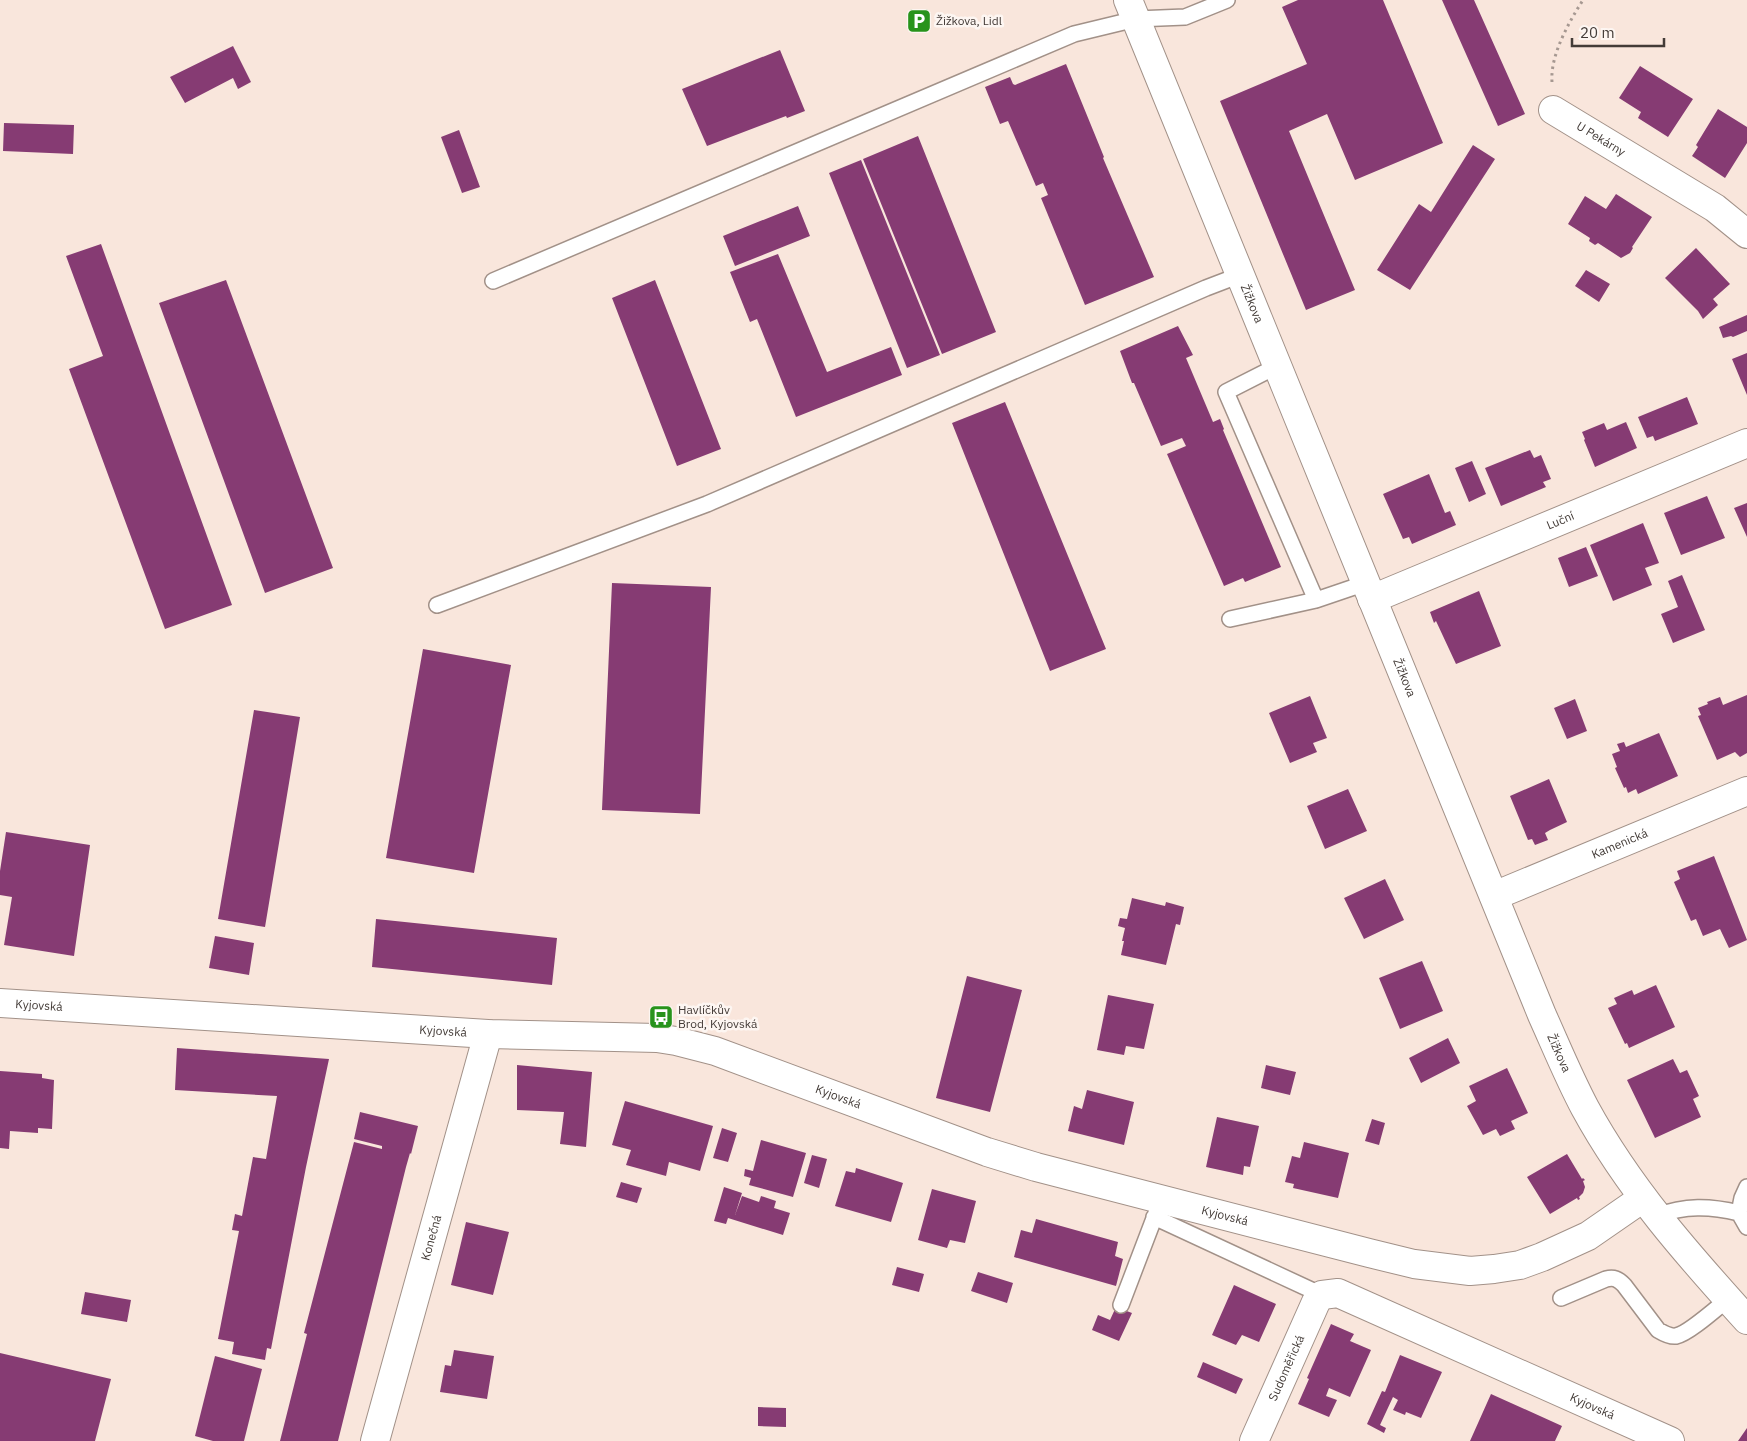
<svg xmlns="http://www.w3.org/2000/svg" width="1747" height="1441" viewBox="0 0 1747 1441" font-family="'IBM Plex Sans',sans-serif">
	<rect width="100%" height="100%" fill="#f9e6dc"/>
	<!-- building -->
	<path fill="#863b73" d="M1298,0H1383L1443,143L1355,180L1327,114L1289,131L1355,290L1306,310L1220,101L1307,64L1282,7Z
		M1442,0H1474L1525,114L1498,126Z
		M233,46L251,82L238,89L233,78L185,103L170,77Z
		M780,50L805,111L787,118L786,116L707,146L682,89Z
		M1066,64L1104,157L1103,158L1154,277L1085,305L1041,198L1048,195L1043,183L1036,186L1008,121L1000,124L985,87L1010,77L1013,84L1015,85Z
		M1640,66L1693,99L1668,137L1638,118L1641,112L1619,98Z
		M1718,109L1747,127V143L1725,178L1692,156L1698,147L1696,145Z
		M4,123L74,125L73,154L3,151Z
		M459,130L480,187L462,193L441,137Z
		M918,136L996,332L942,354L863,159Z
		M1473,145L1495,159L1410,290L1377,270L1419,204L1431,212Z
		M861,160L940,355L907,368L829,173Z
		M1616,194L1652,217L1632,247L1633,248L1630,253L1621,258L1598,243L1595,245L1589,241L1590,238L1568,224L1585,196L1606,209Z
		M798,206L810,236L735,266L723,236Z
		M101,244L232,605L165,629L69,369L103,356L66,256Z
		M1696,248L1730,284L1713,299L1718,305L1703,319L1698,311L1665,278Z
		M778,254L827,372L891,347L902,375L796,417L757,319L750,322L730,272Z
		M1586,270L1610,284L1599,302L1575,286Z
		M226,280L333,568L265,593L159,303Z
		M655,280L721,449L677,466L612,298Z
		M1747,315V331L1733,337L1731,336L1723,338L1719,327Z
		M1178,326L1193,355L1186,358L1213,422L1220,419L1224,429L1223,430L1281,567L1245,582L1243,578L1224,586L1167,454L1186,446L1182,438L1161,446L1134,383H1132L1120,351Z
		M1747,353V395L1732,359Z
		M1687,397L1698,424L1655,441L1653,436L1647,438L1638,417Z
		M1005,402L1106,649L1050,671L952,423Z
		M1626,422L1637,448L1595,467L1584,440L1585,439L1582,432L1604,423L1607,430Z
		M1530,450L1534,458L1541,455L1551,479L1543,482L1546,487L1501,506L1485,468Z
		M1472,461L1486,494L1469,502L1455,468Z
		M1429,474L1445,513L1450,511L1456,525L1412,544L1409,537L1403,539L1383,494Z
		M1707,496L1725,538L1681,555L1664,513Z
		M1747,503V537L1734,508Z
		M1643,523L1659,563L1645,568L1652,585L1613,601L1590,545Z
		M1586,547L1598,576L1569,587L1558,558Z
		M1682,575L1705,630L1673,643L1661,614L1678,607L1668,581Z
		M612,583L711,587L700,814L602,810Z
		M1479,591L1501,646L1456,664L1436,621L1434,623L1430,612Z
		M423,649L511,665L474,873L386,858Z
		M1747,695V753L1740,757L1735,752L1717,760L1698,716L1701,715L1698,708L1708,704L1707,702L1720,697L1723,705Z
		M1310,696L1327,738L1313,743L1317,752L1290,763L1269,713Z
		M1575,699L1587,731L1567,739L1554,708Z
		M254,710L300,717L265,927L218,919Z
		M1659,733L1678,776L1638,794L1636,789L1628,793L1626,787L1624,788L1615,768L1617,767L1612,754L1620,751L1617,744L1624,742L1626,747Z
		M1549,779L1567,822L1550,830L1545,833L1548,840L1535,845L1532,839L1528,840L1510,796Z
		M1348,789L1367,831L1325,849L1307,806Z
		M6,832L90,845L74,956L4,945L12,897L0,895V871Z
		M1714,856L1747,940L1729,948L1720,929L1703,936L1696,919L1691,921L1674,882L1680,879L1677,871Z
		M1385,879L1404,920L1364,939L1344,898Z
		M1132,898L1165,906L1166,902L1184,907L1180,925L1176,924L1166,965L1121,955L1124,941H1122L1125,928L1118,926L1120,918L1127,919Z
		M376,919L557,938L552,985L372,967Z
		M215,936L254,943L249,975L209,968Z
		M1422,961L1443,1011L1400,1029L1379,978Z
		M967,976L1022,990L990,1112L936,1098Z
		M1656,985L1675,1027L1629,1048L1627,1043L1625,1044L1608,1008L1617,1004L1614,998L1632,990L1634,995Z
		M1108,995L1154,1004L1144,1049L1126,1046L1124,1055L1097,1050Z
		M1448,1038L1460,1063L1421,1083L1409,1058Z
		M177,1048L329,1059L306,1167L271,1349L267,1348L265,1360L232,1354L234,1342L218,1339L239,1231L232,1230L235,1214L242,1216L253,1157L266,1159L277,1096L175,1090Z
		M1673,1059L1680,1073L1687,1070L1699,1096L1693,1099L1701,1117L1655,1138L1627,1080Z
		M517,1065L592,1072L586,1147L560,1144L564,1112L517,1110Z
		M1266,1065L1296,1072L1290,1095L1261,1088Z
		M1507,1068L1528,1113L1511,1121L1515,1129L1500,1136L1496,1129L1483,1135L1467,1106L1476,1101L1469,1086Z
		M0,1071L42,1074V1078L54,1080L52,1129L38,1128V1133L10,1131L9,1149L0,1148Z
		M1087,1090L1134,1102L1124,1145L1068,1131L1074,1106L1082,1109Z
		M625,1101L713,1126L700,1171L669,1162L666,1176L626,1165L631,1150L612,1145Z
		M360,1112L418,1126L411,1154L410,1153L406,1167L338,1441H280L307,1334L304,1333L354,1142L382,1149V1146L354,1139Z
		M1217,1117L1259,1126L1250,1167L1244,1166L1243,1175L1206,1167Z
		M1372,1119L1385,1123L1379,1145L1365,1141Z
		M722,1128L737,1133L728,1162L713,1158Z
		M761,1140L806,1153L793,1197L749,1185L751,1178L744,1176L745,1169L753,1171Z
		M1304,1142L1349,1153L1338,1198L1293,1188L1294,1184L1285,1182L1292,1156L1300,1158Z
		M1567,1154L1582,1179L1583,1178L1585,1180L1583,1181L1585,1187L1583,1193L1579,1197L1580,1199L1578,1200L1577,1198L1550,1214L1527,1177Z
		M812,1155L827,1159L819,1188L804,1183Z
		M856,1168L903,1183L891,1222L835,1206L846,1171L855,1173Z
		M621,1182L642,1188L637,1203L616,1197Z
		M724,1187L742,1193L735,1215L742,1196L759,1202L761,1196L776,1201L774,1208L790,1213L783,1235L728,1218L726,1224L714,1221Z
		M932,1189L976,1201L965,1243L950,1240L947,1248L918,1240Z
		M1036,1219L1118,1242L1115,1256L1123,1259L1116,1286L1014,1257L1021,1230L1032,1233Z
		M466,1222L509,1232L493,1295L451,1285Z
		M897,1267L924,1274L919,1292L892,1285Z
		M978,1272L1013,1283L1007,1303L971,1291Z
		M1234,1285L1276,1304L1259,1342L1242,1335L1236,1345L1212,1335Z
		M85,1292L131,1300L127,1322L81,1314Z
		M1116,1307L1132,1313L1119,1341L1092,1330L1098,1315L1110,1320Z
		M1331,1324L1354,1334L1350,1341L1371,1350L1350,1397L1329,1388L1326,1396L1337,1400L1329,1417L1298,1404L1309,1379L1307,1378Z
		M454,1350L494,1356L487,1399L440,1392L445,1365L451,1366Z
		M0,1353L111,1379L95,1441H0Z
		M1400,1355L1442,1372L1421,1418L1406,1412L1405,1415L1393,1410L1398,1400L1393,1397L1380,1425L1386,1428L1384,1433L1367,1424L1382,1391L1385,1392Z
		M215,1356L262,1369L244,1441H213L195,1436Z
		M1203,1362L1243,1379L1236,1394L1197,1377Z
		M1491,1394L1562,1426L1555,1441H1470Z
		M758,1407L786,1408V1427L758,1426Z
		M1747,1428V1441H1738Z"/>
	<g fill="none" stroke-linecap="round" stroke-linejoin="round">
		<defs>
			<path id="lane" d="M493,281L1074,34L1136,19L1185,17L1227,0
				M1277,366L1226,392L1316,600L1366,583
				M437,605L707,504L1206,288L1240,275
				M1230,619L1316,600
				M1739,1213L1747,1227
				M1657,1216C1685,1205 1710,1206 1739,1213L1742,1198L1747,1187
				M1154,1217L1322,1295
				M1561,1298L1606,1279C1614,1277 1618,1279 1624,1285L1658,1330C1663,1333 1670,1337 1676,1336C1688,1334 1718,1307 1728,1299
				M1121,1305L1158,1208"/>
			<g id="street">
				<path id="s1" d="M1553,110L1715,208L1747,234"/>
				<path id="s2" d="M1372,599L1747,443"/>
				<path id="s3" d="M1494,896L1747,791"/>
				<path id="s4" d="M0,1003L488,1034L657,1038L676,1041L715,1051L987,1152L1036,1167L1369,1253L1414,1264L1470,1271L1494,1269L1520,1265L1542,1257L1588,1236L1643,1198"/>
				<path id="s5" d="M375,1441L488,1034"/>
				<path id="s6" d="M1254,1441L1316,1302L1322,1295L1338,1293L1670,1441"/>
			</g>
			<g id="secondary">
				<path id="s7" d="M1128,0L1542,1015C1556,1046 1569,1078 1585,1108C1628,1187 1687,1254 1747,1320"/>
			</g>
		</defs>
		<!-- lane casing -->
		<use href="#lane" stroke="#a29188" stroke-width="18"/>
		<!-- street casing -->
		<use href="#street" stroke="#a29188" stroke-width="30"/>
		<!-- secondary casing -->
		<use href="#secondary" stroke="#a29188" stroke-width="30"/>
		<!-- path -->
		<path stroke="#a69891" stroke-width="3" stroke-dasharray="2.5 4" stroke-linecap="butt" d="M1552,82C1550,55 1569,22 1583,0"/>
		<!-- lane -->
		<use href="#lane" stroke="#fff" stroke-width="15"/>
		<!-- street -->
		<use href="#street" stroke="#fff" stroke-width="28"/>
		<!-- secondary -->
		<use href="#secondary" stroke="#fff" stroke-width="28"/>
	</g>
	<!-- icons -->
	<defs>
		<symbol id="parking-square" viewBox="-11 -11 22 22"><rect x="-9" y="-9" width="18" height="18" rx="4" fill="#28931b" stroke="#fdf6f2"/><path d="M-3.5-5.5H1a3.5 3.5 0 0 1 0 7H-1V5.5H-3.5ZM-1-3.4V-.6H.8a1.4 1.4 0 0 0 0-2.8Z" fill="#fff"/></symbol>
		<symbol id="bus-square" viewBox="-11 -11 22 22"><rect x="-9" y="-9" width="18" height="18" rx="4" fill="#28931b" stroke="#fdf6f2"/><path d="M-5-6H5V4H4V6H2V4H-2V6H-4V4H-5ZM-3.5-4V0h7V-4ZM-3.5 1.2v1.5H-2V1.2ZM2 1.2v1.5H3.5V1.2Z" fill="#fff"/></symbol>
	</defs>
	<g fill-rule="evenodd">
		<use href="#parking-square" x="905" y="7" width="28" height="28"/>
		<use href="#bus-square" x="647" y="1003" width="28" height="28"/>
	</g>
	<g text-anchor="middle" stroke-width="5" stroke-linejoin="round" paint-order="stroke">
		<!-- poi labels -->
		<g font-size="12" fill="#433b37" stroke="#fdf6f2" text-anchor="start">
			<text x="936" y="25">Žižkova, Lidl</text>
			<text x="678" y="1014">Havlíčkův<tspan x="678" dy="14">Brod, Kyjovská</tspan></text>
		</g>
		<!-- street labels -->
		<g font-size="12" fill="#433b37" stroke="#fdf6f2">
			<text dy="4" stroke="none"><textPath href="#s1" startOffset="56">U Pekárny</textPath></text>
			<text dy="4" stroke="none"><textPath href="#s7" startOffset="328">Žižkova</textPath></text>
			<text dy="4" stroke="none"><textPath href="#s2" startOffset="204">Luční</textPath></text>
			<text dy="4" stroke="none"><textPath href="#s7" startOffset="732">Žižkova</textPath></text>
			<text dy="4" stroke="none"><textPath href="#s3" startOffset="136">Kamenická</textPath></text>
			<text dy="4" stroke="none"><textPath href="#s4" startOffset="39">Kyjovská</textPath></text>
			<text dy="4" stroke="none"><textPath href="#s4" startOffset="444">Kyjovská</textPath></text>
			<text dy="4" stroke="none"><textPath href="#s7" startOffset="1138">Žižkova</textPath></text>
			<text dy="4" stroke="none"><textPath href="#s4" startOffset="849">Kyjovská</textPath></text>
			<text dy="4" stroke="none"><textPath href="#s4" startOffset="1254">Kyjovská</textPath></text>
			<text dy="4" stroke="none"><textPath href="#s5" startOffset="211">Konečná</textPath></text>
			<text dy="4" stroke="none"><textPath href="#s6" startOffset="80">Sudoměřická</textPath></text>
			<text dy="4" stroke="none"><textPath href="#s6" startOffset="456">Kyjovská</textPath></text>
		</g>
	</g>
	<!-- scale -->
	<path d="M1572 38v8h92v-8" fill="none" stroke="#433b37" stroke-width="2.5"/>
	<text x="1580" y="38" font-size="15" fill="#433b37" stroke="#fdf6f2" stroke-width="4" paint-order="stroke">20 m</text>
</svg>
